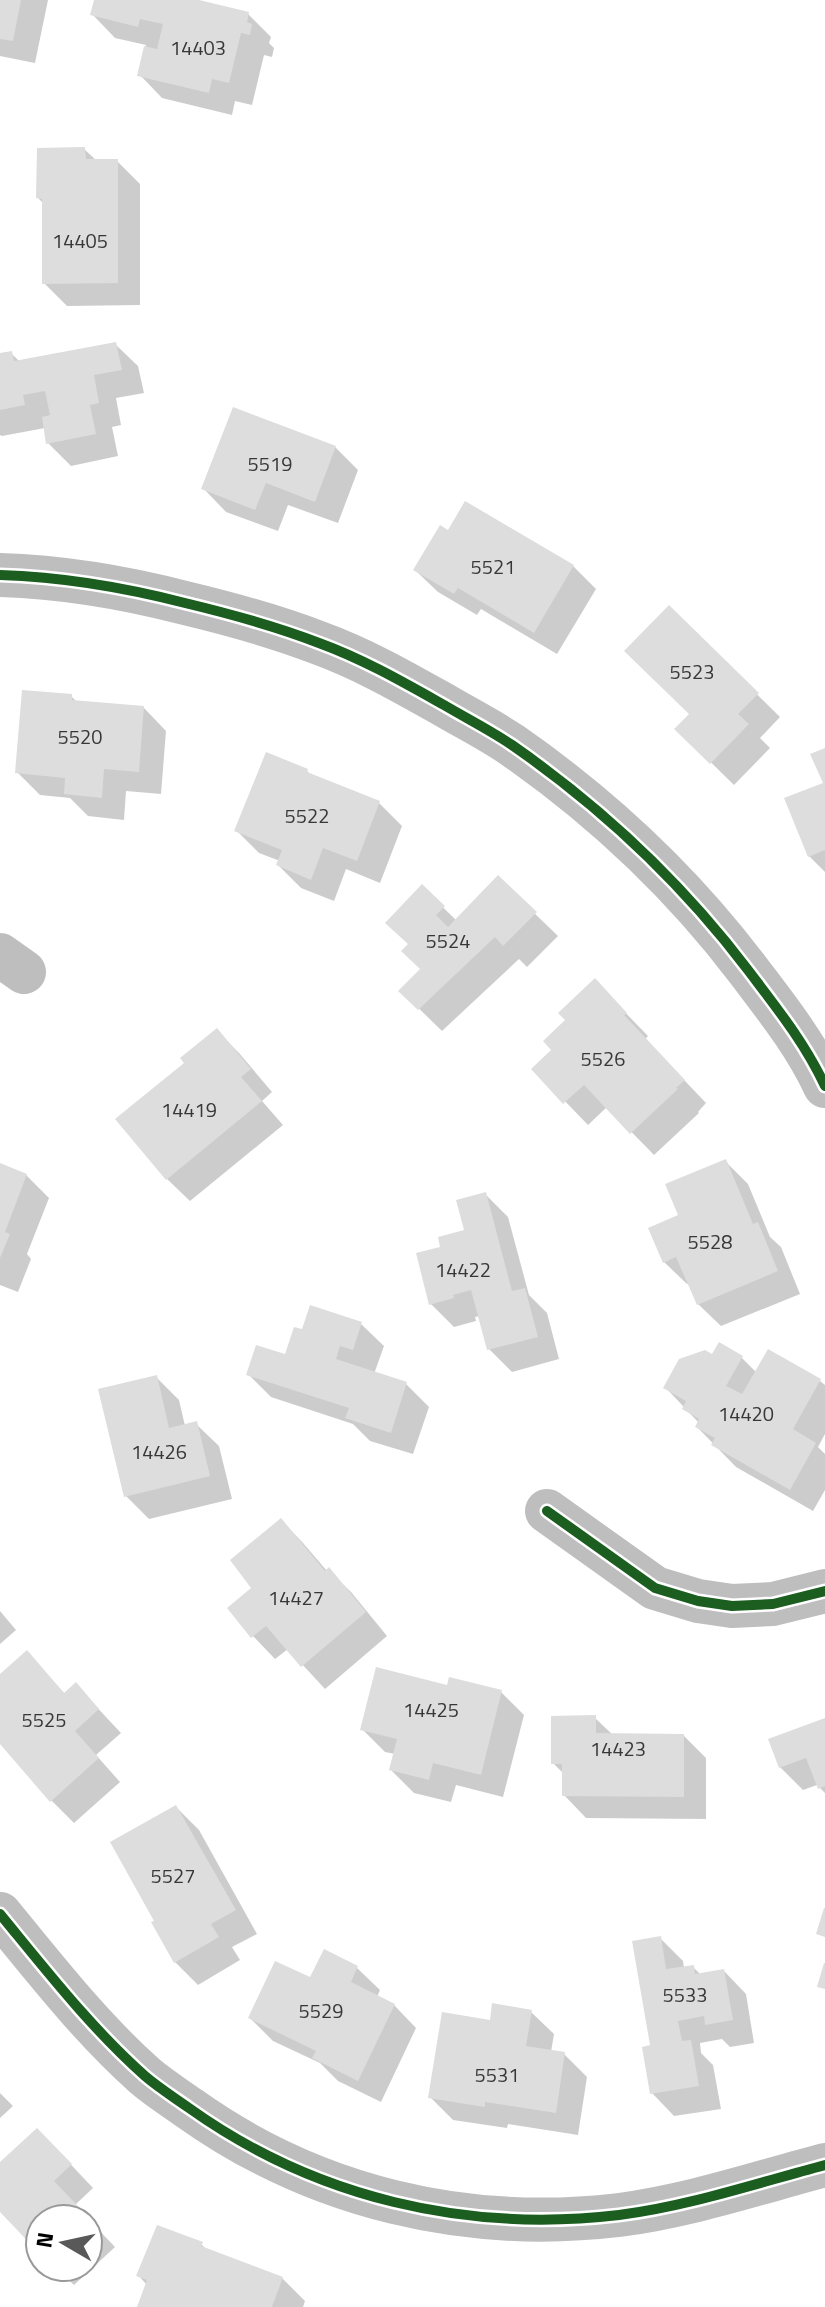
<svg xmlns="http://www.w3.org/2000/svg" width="825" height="2307" viewBox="0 0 825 2307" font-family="'Titillium Web',sans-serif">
	<rect width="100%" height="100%" fill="#fff"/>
	<!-- shadow -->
	<path fill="#0003" d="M0,0H48L35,63L0,56Z
		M96,0H195L248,14L271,37L269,43L274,48L272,57L264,55L252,105L235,101L232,115L162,98L140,75L146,45L115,38L93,15Z
		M84,149L97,161H117L140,184V305L67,306L44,283V204L38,198Z
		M115,344L138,366L144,393L116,398L121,425L112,427L118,456L71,466L48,443L45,428L2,436L0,435V355L11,353L20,362Z
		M335,447L358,470L338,523L288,505L278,531L226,512L204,489Z
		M448,533L573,566L596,589L557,654L481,609L477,615L438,592L415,570Z
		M669,608L780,717L760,738L770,748L734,785L677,729L691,714Z
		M71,696L77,702L144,708L166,731L161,794L126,791L124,820L88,816L70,798L40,795L17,772Z
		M307,771L312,776L379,803L402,826L380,883L346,869L334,901L301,888L278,865L280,861L259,853L236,830Z
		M825,784V872L809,856Z
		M498,878L558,936L527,967L519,959L442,1031L401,991L422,969L410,945L422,887L457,921Z
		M617,1004L648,1036L645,1039L706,1103L698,1112L699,1113L654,1155L607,1107L588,1125L534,1069Z
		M217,1031L239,1053L272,1092L262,1101L283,1125L190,1201L167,1179L187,1063Z
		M725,1161L748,1184L770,1237L781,1247L800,1294L721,1326L698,1304L690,1283L687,1284L664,1262L680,1216Z
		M0,1165L26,1175L49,1198L27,1254L31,1259L18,1292L0,1285Z
		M485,1194L508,1217L529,1295L547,1313L559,1359L512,1372L489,1349L480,1316L475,1317L476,1321L454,1327L431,1304L442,1248L467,1231Z
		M361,1324L384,1346L374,1374L406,1384L429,1407L413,1454L370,1441L353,1424L271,1397L248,1374Z
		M720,1345L742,1358L756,1372L820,1381L825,1385V1434L818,1447L825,1454V1490L813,1511L736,1467L697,1427L699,1423L665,1387L713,1357Z
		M156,1377L179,1400L185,1426L196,1424L219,1446L232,1499L149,1519L126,1496Z
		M281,1520L303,1543L327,1571L328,1570L351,1592L387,1636L325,1689L288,1649L275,1659L253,1636L254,1588Z
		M0,1611L16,1630L0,1644Z
		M27,1653L65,1694L76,1685L121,1733L96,1755L120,1782L74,1823L51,1800L0,1741V1677Z
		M448,1688L501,1692L524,1715L503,1797L456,1785L451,1802L414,1793L391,1770L395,1754L385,1752L362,1729Z
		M595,1718L613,1735L684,1736L706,1758V1819L586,1818L564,1795V1774L553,1763Z
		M825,1720V1793L817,1785L803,1790L780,1767Z
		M176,1807L199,1830L257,1934L232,1947L240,1960L198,1985L175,1962L157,1922Z
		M660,1938L683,1961L684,1968L693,1967L701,1975L724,1971L746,1994L754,2043L730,2047L722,2039L700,2043L701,2053L713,2065L721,2109L674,2116L652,2093V2047Z
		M357,1968L380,1990L377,1997L394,2005L416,2028L381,2102L338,2081L320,2063L273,2041L250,2018L311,1980Z
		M531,2012L554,2034L551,2052L564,2054L587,2077L578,2135L508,2124L507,2128L453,2120L430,2097L491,2022Z
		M0,2093L13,2106L0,2118Z
		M60,2153L93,2188L75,2205L115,2247L74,2285L55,2267H88V2219H40V2251L0,2209V2165Z
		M201,2244L208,2251L282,2278L305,2301L303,2307H139L147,2285L138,2275Z"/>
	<!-- building -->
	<path fill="#ddd" d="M0,0H21L13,41L0,39Z
		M94,0H199L249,12L247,22L252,24L250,35L241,33L229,83L212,79L209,93L137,76L144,46L157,49L163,24L140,19L138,27L90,15Z
		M85,147L86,159H118V283L42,284V199L36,198L37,148Z
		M116,342L122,370L94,375L99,403L90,405L96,434L46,444L42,417L50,415L45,391L23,395L25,405L0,410V353L12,351L14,361Z
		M233,407L336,446L315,502L266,483L255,510L201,489Z
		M465,501L574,565L534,633L458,588L454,594L413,570L440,525L448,530Z
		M669,605L759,693L738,714L749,724L710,764L674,729L689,714L624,651Z
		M22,690L72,694V700L144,706L139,772L104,769L102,798L64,794L65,778L15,773Z
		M825,748V850L808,857L784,798L823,783L810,754Z
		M266,752L308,769L307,772L380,801L357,861L323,848L311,880L276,865L282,850L234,831Z
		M498,875L537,912L503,946L495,937L418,1010L398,991L420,969L401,951L408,944L385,923L422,884L445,906L436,915L448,927Z
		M595,978L627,1013L624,1015L685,1080L676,1088L678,1089L630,1134L584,1085L563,1104L531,1069L551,1050L543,1041L565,1020L558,1013Z
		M217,1028L251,1069L241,1077L262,1101L166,1180L115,1119L184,1063L180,1058Z
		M726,1159L753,1224L758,1222L778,1271L697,1305L676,1257L663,1263L648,1228L678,1215L665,1184Z
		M0,1163L27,1174L5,1232L10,1234L0,1258Z
		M486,1192L512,1291L525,1288L538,1337L487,1350L471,1290L453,1295L454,1298L429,1305L416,1253L440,1247L438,1237L464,1230L456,1200Z
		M310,1305L362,1322L353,1350L340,1346L336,1359L407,1382L391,1433L345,1418L349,1408L246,1375L256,1345L285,1354L294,1327L302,1329Z
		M719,1342L743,1356L726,1386L742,1394L768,1349L821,1379L793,1429L816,1443L790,1490L711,1445L715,1438L695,1427L699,1419L682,1409L686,1401L663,1388L679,1359L705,1350L712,1354Z
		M157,1375L169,1428L197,1421L210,1476L124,1497L98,1389Z
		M281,1518L325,1571L329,1567L366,1612L301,1667L266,1626L251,1638L227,1608L251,1588L230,1560Z
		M27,1650L64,1693L76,1682L99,1709L75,1731L99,1758L50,1802L0,1744V1674Z
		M376,1667L447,1685L449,1677L502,1690L481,1775L433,1763L429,1780L389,1770L397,1739L360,1730Z
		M596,1715V1733L684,1734V1797L562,1796V1764H551V1716Z
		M825,1718V1786L818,1789L806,1758L779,1768L768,1739Z
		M176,1805L236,1910L211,1924L219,1937L174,1963L151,1922L154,1921L110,1842Z
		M824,1908H825V1937L816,1934Z
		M661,1936L666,1969L694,1965L695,1974L724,1969L733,2020L705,2025L704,2016L678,2021L682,2041L691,2040L699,2086L650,2094L642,2047L650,2045L632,1941Z
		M324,1949L358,1966L351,1982L395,2004L358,2081L312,2058L316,2051L248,2018L275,1961L310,1977Z
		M824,1963H825V1989L817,1987Z
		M492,2003L532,2010L526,2046L565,2052L556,2113L485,2102V2107L428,2098L442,2012L490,2020Z
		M37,2128L72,2164L54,2181L94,2223L88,2228V2219H40V2254L0,2212V2162Z
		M157,2225L203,2242L201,2246L283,2277L272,2307H137L147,2280L136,2276Z"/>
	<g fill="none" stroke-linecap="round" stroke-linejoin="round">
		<!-- minor -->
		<path stroke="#bebebe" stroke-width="44" d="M0,575C65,577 123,587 185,603C231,614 275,626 319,643C363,659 403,682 444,705C466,718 490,730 512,745C601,807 682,883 748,970C776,1007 805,1043 825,1086
			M0,955L24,972
			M547,1511L655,1588L698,1601L732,1606L773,1604L825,1591
			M0,1914C46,1970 91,2028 145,2076C159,2088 175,2098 189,2108C315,2198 466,2233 619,2215C689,2206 757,2183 825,2165"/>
		<defs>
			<path id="cycleway" d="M0,575C65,577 123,587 185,603C231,614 275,626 319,643C363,659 403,682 444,705C466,718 490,730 512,745C601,807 682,883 748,970C776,1007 805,1043 825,1086
				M547,1511L655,1588L698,1601L732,1606L773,1604L825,1591
				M0,1914C46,1970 91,2028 145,2076C159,2088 175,2098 189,2108C315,2198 466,2233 619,2215C689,2206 757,2183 825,2165"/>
		</defs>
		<!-- cycleway casing -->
		<use href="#cycleway" stroke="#fff" stroke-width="15"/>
		<!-- cycleway -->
		<use href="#cycleway" stroke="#1b5e20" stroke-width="10"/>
	</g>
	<g text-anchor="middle" stroke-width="8" stroke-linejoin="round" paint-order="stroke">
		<!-- number labels -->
		<g font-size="20" fill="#373737">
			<text x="198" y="55">14403</text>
			<text x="80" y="248">14405</text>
			<text x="270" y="471">5519</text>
			<text x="493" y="574">5521</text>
			<text x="692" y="679">5523</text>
			<text x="80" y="744">5520</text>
			<text x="307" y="823">5522</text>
			<text x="448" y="948">5524</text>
			<text x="603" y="1066">5526</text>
			<text x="189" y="1117">14419</text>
			<text x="710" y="1249">5528</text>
			<text x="463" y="1277">14422</text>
			<text x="746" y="1421">14420</text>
			<text x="159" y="1459">14426</text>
			<text x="296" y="1605">14427</text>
			<text x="431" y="1717">14425</text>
			<text x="44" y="1727">5525</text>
			<text x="618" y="1756">14423</text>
			<text x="173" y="1883">5527</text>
			<text x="685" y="2002">5533</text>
			<text x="321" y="2018">5529</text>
			<text x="497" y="2082">5531</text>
		</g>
	</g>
	<!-- north arrow -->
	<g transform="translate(64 2243) rotate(279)"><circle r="38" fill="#ffffff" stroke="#999999" stroke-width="2"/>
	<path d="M0-6L14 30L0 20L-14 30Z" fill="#595959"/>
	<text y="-12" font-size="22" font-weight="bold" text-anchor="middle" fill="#000000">N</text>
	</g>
</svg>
